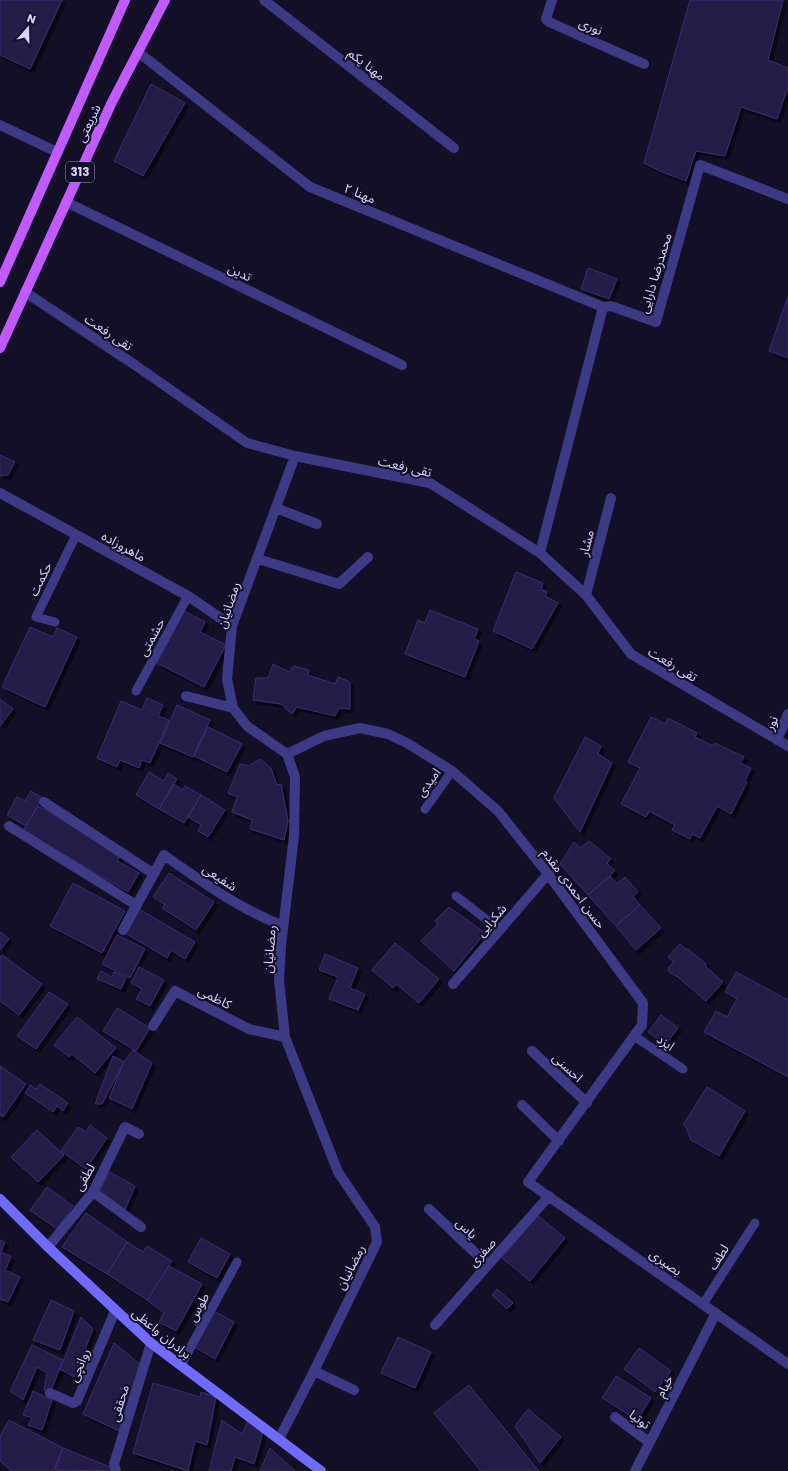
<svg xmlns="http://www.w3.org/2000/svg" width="788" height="1471" viewBox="0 0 788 1471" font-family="Poppins,'Noto Sans Arabic',sans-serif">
	<defs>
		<filter id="shadow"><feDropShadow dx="3.5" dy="3.5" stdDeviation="0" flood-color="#0009"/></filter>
	</defs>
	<rect width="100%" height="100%" fill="#130f26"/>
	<!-- building -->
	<path fill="#241b47" stroke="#3b2d73" filter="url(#shadow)" d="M0,0H62L30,69L0,55Z
		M690,0H783L768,60L788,68V87L777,119L741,107L725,156L696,151L686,181L662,172L644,163Z
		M151,84L185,103L143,176L114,161Z
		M588,268L617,279L609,299L581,289Z
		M788,296V358L769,351Z
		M0,455L15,462L8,475L0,476Z
		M516,572L543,583L541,590L547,591L545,596L558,603L532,649L493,631Z
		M430,610L478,629L474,639L479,641L465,677L405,654L418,620L425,623Z
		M184,611L205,622L200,632L226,645L204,687L157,663Z
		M30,627L53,637L57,628L77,637L45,707L2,687Z
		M273,664L289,672L294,666L309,670L308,675L335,684L338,677L350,682V709L339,708L335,716L297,707L292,714L281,704L253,700L256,678H268Z
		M147,698L163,705L158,716L169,720L150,763L142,760L139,768L120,760L117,767L97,758L121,701L142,710Z
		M0,699L13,709L0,726Z
		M177,705L210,720L193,757L160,743Z
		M651,717L665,724L668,718L697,733L695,737L713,746L715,743L744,757L740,763L751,768L745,781L747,782L731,814L717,806L700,838L692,834L690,839L672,830L675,825L649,811L646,817L621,804L640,768L628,762Z
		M208,727L242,744L227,772L194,756Z
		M585,737L601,746L598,754L612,763L580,832L554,798Z
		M260,759L271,768L277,785L281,784L288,821L284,840L250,829L252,820L232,812L237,797L228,793L240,764L249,766Z
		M149,772L164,781L168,773L177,779L159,809L136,795Z
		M173,784L183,790L185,786L201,795L184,823L159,809Z
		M31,791L42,798L26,826L7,815L17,797L25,801Z
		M201,795L225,810L208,837L198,831L201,825L188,817Z
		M38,806L121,855L117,861L139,873L128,892L23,831Z
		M589,841L611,859L607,863L615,871L588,895L560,864L574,842L580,848Z
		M169,873L214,902L196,930L162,908L165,905L153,897Z
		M610,876L617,884L625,877L638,892L633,896L640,905L616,926L588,895Z
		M73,883L125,911L102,953L50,926Z
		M640,905L661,928L636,950L616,926Z
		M449,907L485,933L454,971L421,941L438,924L435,921Z
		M139,909L195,942L185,959L171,950L167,958L125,933Z
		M1,932L9,939L0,950V933Z
		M117,935L145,949L130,978L102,964Z
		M395,943L439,979L419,1003L396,984L393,988L372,970Z
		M680,944L687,950L688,949L706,964L705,966L723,982L706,1001L679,978L669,972L668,968L674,962L668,957Z
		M325,954L358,968L350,988L365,994L358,1010L329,999L338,977L319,970Z
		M2,955L42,984L19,1015L0,1001V958Z
		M139,967L164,980L150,1006L136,999L142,989L131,983Z
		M101,971L112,977L114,972L126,978L121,989L97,979Z
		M736,972L788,1000V1077L704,1032L716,1011L727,1017L737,999L725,992Z
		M49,992L68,1004L36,1049L17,1036Z
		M117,1008L150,1028L136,1051L103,1031Z
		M661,1015L678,1028L665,1045L648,1032Z
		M77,1017L116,1048L95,1073L72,1054L69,1057L54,1045Z
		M133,1050L152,1063L132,1109L109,1098L124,1062Z
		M113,1056L124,1062L102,1104H95Z
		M0,1066L26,1084L3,1117L0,1115Z
		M40,1084L68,1103L63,1111L57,1106L53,1112L25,1093L30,1085L36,1089Z
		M707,1087L745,1111L719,1156L691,1140L686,1127L683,1125Z
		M90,1125L107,1138L86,1169L61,1151L78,1127L86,1132Z
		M37,1130L64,1155L38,1182L11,1157Z
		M109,1172L135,1186L125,1210L100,1191Z
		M47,1187L73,1206L57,1229L30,1210Z
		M86,1213L127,1242L107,1274L62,1247Z
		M537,1215L565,1238L530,1281L502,1258Z
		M201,1238L230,1254L217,1278L188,1262Z
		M0,1240L5,1242L1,1252L11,1257L5,1270L20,1277L8,1302L0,1299Z
		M127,1242L143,1252L147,1246L172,1261L147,1300L107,1274Z
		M169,1266L202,1284L176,1331L159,1322L164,1313L147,1300Z
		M497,1289L513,1303L507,1309L492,1295Z
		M51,1300L74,1311L60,1350L33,1340Z
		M214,1311L234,1322L215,1359L194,1347Z
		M81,1317L93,1329L74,1377L60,1369Z
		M398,1337L431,1352L415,1388L381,1373Z
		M114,1343L140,1364L119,1431L83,1414Z
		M32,1345L63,1360L50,1393L44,1390L47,1373L37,1367L23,1400L10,1391Z
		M639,1348L671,1371L655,1392L624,1369Z
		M616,1376L651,1398L637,1420L602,1398Z
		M153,1383L200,1397L201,1392L216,1397L207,1445L195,1441L188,1471L133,1453Z
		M469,1385L539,1471H481L434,1413Z
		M33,1391L52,1400L42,1430L28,1425L32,1418L23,1415Z
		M528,1409L561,1437L540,1463L515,1426Z
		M9,1420L63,1448L53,1471H11L0,1461V1436Z
		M222,1420L242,1434L248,1421L263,1432L254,1464L235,1457L231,1471H209Z
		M63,1448L110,1467L112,1471L55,1470Z
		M270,1448L295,1471H260Z"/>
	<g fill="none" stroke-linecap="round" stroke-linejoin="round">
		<!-- service -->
		<path stroke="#3d3a85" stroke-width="9" d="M55,622L36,617L76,535
			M136,691L188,596
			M425,809L452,771
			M456,896L500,930
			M634,1036L683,1069
			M703,1304L755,1223
			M181,1365L237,1262"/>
		<!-- minor -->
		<path stroke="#3d3a85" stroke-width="10" d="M264,0L454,148
			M552,0L546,19L549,22L644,64
			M138,52L310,187L603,307L611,306L656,322L700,165L788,199
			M0,125L57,152
			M66,202L402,365
			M25,292L135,365L247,443L295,456L430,483L540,553L586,595L631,654L788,746
			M0,493L188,596L232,626
			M276,508L317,524
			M540,553L603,307
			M258,559L339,584L368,557
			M586,595L611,498
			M186,696L233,708
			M777,740L788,714
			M287,754L324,736L360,728L388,734L407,743L452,771L498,811L548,874L643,1003L642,1025L528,1182L788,1364
			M44,802L154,874
			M9,826L136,905
			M123,930L164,855C202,882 240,909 283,926
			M453,984L548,874
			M153,1026L175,991L249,1029L285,1037
			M532,1051L587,1103
			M522,1105L559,1141
			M93,1192L141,1227
			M429,1209L488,1265
			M48,1247L93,1192L125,1127L139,1134
			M435,1325L549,1196
			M314,1371L354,1390
			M50,1393L73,1403L77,1401L115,1311
			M615,1417L649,1442
			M279,1439L314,1371L377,1242L375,1227L338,1172L285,1037L279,980L281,946L294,836L295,777L287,754L247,726L233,708L227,679L232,626L295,456
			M116,1471L114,1464L151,1343
			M635,1471L716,1313"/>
		<!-- secondary -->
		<path stroke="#6f6bff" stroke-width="10" d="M0,1199L48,1247L151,1343L321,1471"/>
		<!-- primary -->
		<path stroke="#c25bff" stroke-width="10" d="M0,282L125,0
			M0,348L111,104L165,0"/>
	</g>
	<g text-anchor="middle" stroke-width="4" stroke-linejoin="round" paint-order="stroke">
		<!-- shield labels -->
		<rect fill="#130f26" stroke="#9e99be" stroke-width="1" x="66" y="162" width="28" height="20" rx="3"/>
		<g font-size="12" font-weight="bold" fill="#d9d4ff">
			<text x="80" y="176">313</text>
		</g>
		<!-- street labels -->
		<g font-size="13" fill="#d9d4ff" stroke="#130f26">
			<text transform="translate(591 26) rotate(24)" y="5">نوری</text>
			<text transform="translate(367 64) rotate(38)" y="5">مهنا یکم</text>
			<text transform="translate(88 123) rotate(-65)" y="5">شریعتی</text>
			<text transform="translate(360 193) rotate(22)" y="5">مهنا ۲</text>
			<text transform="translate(240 272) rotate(26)" y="5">تدین</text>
			<text transform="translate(655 273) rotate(-73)" y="5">محمدرضا دارایی</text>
			<text transform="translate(109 332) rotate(34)" y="5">تقی رفعت</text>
			<text transform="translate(405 466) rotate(13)" y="5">تقی رفعت</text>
			<text transform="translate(586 543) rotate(-76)" y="5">مشار</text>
			<text transform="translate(124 546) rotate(29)" y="5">ماهروزاده</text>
			<text transform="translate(40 579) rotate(-64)" y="5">حکمت</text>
			<text transform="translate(228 605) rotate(-72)" y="5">رمضانیان</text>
			<text transform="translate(151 637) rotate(-61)" y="5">حشمتی</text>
			<text transform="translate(673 664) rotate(31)" y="5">تقی رفعت</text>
			<text transform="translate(771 723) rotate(-68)" y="5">نور</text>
			<text transform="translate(428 782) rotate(-54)" y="5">امیدی</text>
			<text transform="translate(220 877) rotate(33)" y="5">شفیعی</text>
			<text transform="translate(574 888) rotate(53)" y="5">حسن احمدی مقدم</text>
			<text transform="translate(491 920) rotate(-49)" y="5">شکرایی</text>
			<text transform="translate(269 949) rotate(-85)" y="5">رمضانیان</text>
			<text transform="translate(215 997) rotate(27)" y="5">کاظمی</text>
			<text transform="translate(666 1042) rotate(35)" y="5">ایزد</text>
			<text transform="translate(568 1067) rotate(43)" y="5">احسنی</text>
			<text transform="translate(84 1177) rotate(-60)" y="5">لطفی</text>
			<text transform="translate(467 1228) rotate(44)" y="5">یاس</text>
			<text transform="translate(482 1252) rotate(-48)" y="5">صفری</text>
			<text transform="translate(718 1257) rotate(-58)" y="5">لطف</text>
			<text transform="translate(666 1262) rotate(35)" y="5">بصیری</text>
			<text transform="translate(350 1267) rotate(-63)" y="5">رمضانیان</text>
			<text transform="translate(198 1307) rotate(-61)" y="5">طوس</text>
			<text transform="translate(162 1333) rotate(39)" y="5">برادران واعظی</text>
			<text transform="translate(79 1365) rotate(-67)" y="5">روانچی</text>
			<text transform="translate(664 1386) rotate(-63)" y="5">خیام</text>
			<text transform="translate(119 1403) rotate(-73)" y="5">محققی</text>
			<text transform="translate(640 1419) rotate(36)" y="5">توتیا</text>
		</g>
	</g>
	<!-- north arrow -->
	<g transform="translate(28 28) rotate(20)" stroke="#130f26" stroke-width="3" paint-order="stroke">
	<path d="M0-3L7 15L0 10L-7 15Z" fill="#d9d4ff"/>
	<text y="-6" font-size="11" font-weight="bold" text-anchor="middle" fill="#d9d4ff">N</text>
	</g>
</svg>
